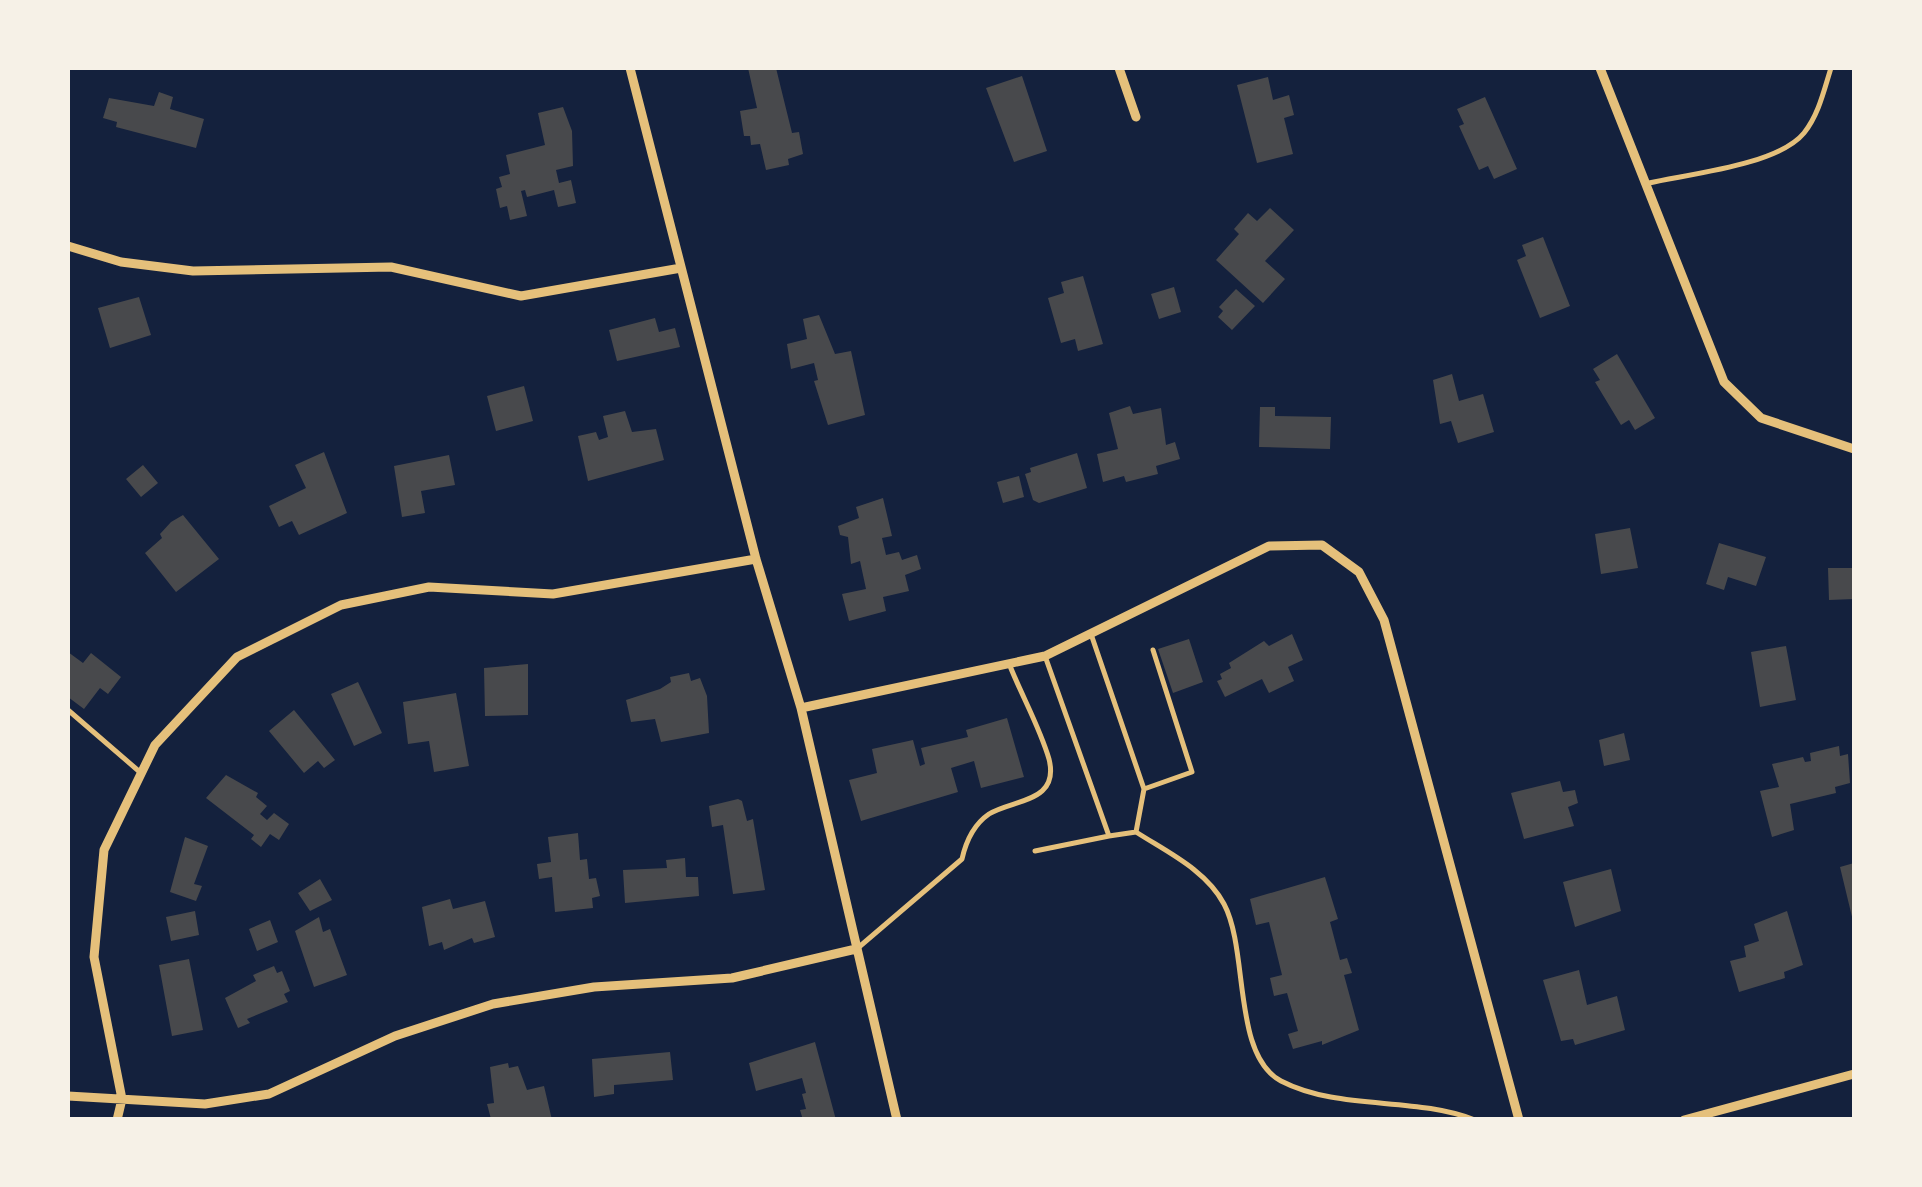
<svg xmlns="http://www.w3.org/2000/svg" width="1922" height="1187" viewBox="0 0 1922 1187" font-family="'Roboto Condensed',sans-serif">
	<rect width="100%" height="100%" fill="#14213d"/>
	<!-- building -->
	<path fill="#48494c" d="M748,68H776L792,133L799,132L803,154L788,159L789,165L766,170L760,144L751,145L750,136H744L740,111L757,108Z
		M1022,76L1047,151L1014,162L986,88Z
		M1268,77L1273,100L1289,95L1294,115L1284,118L1293,154L1257,163L1237,85Z
		M159,92L173,97L170,109L204,119L196,148L116,127L117,122L103,118L109,98L154,106Z
		M1485,97L1517,169L1494,179L1488,166L1479,170L1459,126L1464,124L1457,109Z
		M563,107L572,131L573,166L556,170L559,183L571,180L576,203L558,207L554,190L527,197L525,190L521,191L527,216L510,220L507,206L500,208L496,189L502,187L499,177L510,174L506,155L545,145L538,113Z
		M1270,208L1294,230L1265,261L1285,279L1263,303L1216,260L1239,234L1234,229L1248,213L1257,221Z
		M1543,237L1570,306L1540,318L1517,260L1526,256L1522,245Z
		M1083,276L1103,344L1078,351L1075,339L1061,343L1048,298L1064,293L1061,282Z
		M1174,287L1181,312L1159,319L1151,294Z
		M1236,289L1255,306L1232,330L1218,317L1223,311L1219,307Z
		M139,297L151,335L110,348L98,308Z
		M819,315L835,354L851,351L865,415L828,425L814,381L818,380L814,363L791,369L787,344L807,339L803,319Z
		M655,318L659,332L675,328L680,347L617,361L609,330Z
		M1617,354L1655,418L1635,430L1629,420L1621,425L1595,382L1600,380L1593,369Z
		M1452,374L1459,401L1483,394L1494,432L1458,443L1451,421L1440,424L1433,380Z
		M524,386L533,421L496,431L487,396Z
		M1130,406L1133,414L1161,408L1166,445L1175,442L1180,459L1156,466L1158,474L1126,482L1124,476L1103,482L1097,454L1118,449L1109,413Z
		M1260,407H1275V416L1331,417L1330,449L1259,447Z
		M625,411L632,432L656,429L664,460L588,481L578,436L596,432L599,440L608,437L603,416Z
		M324,452L347,513L299,535L292,521L279,527L269,506L306,488L295,465Z
		M1077,453L1087,488L1039,503L1033,500L1025,474L1031,472L1030,468Z
		M449,455L455,485L421,491L425,513L402,517L394,466Z
		M143,465L158,483L141,497L126,479Z
		M1019,476L1024,497L1003,503L997,482Z
		M883,498L892,536L882,538L886,555L899,552L902,560L917,555L921,569L905,575L909,591L883,597L886,611L849,621L842,594L866,589L860,561L851,564L848,537L840,535L838,526L859,518L856,507Z
		M183,515L219,559L176,592L145,553L162,538L160,534L171,522Z
		M1630,528L1638,568L1601,574L1595,534Z
		M1719,543L1766,557L1756,586L1728,577L1724,590L1706,584Z
		M1828,568H1854V599L1829,600Z
		M1292,634L1303,660L1288,667L1294,681L1269,693L1262,679L1225,697L1217,681L1222,679L1220,674L1231,668L1229,663L1264,641L1269,646Z
		M1189,639L1203,682L1173,693L1158,649Z
		M1786,646L1796,700L1760,707L1751,652Z
		M68,652L83,663L91,653L121,677L108,694L100,688L84,709L68,697Z
		M528,664V715L485,716L484,668Z
		M689,673L691,681L700,678L707,696L709,733L661,742L655,719L631,722L626,700L660,689L671,682L670,677Z
		M358,682L382,733L354,746L331,694Z
		M456,693L469,766L434,772L429,741L408,744L403,702Z
		M294,710L335,760L324,768L318,761L304,773L269,731Z
		M1007,718L1024,777L981,788L974,761L951,768L958,792L861,821L849,780L877,773L872,749L913,740L920,766L925,764L921,748L968,737L966,730Z
		M1624,733L1630,760L1604,766L1599,740Z
		M1839,746L1840,756L1848,754L1850,783L1835,787L1836,793L1790,804L1794,830L1772,837L1760,791L1779,787L1772,764L1803,757L1805,762L1811,761L1810,753Z
		M226,775L258,793L256,797L267,806L260,814L267,820L274,813L289,824L279,840L270,834L261,847L251,839L254,835L206,798Z
		M1560,781L1563,792L1575,790L1578,803L1568,807L1574,826L1524,839L1511,793Z
		M738,799L742,801L747,821L753,819L765,890L733,894L723,825L712,827L709,806Z
		M578,833L580,860L587,859L589,879L596,878L600,896L592,898L593,908L555,912L552,877L539,879L537,864L551,862L548,837Z
		M185,837L208,846L194,884L202,886L196,901L170,892Z
		M685,858L686,877H698L699,896L625,903L623,870L667,868L666,860Z
		M1854,863V920L1853,921L1840,867Z
		M1611,869L1621,911L1575,927L1563,882Z
		M1325,877L1338,919L1330,922L1340,960L1347,958L1352,973L1344,975L1359,1030L1322,1045V1041L1293,1049L1288,1034L1298,1031L1287,993L1274,996L1270,978L1282,975L1269,922L1256,925L1250,899Z
		M320,879L332,900L310,911L298,893Z
		M450,899L453,909L485,901L495,937L474,943L472,938L444,950L442,942L429,946L422,907Z
		M195,911L199,935L171,941L166,917Z
		M1787,911L1803,965L1784,972L1785,978L1739,992L1730,961L1746,957L1744,946L1759,941L1754,924Z
		M319,917L323,932L330,929L347,975L314,987L295,931Z
		M270,920L278,942L257,951L249,929Z
		M189,959L203,1030L172,1036L159,965Z
		M274,966L277,973L282,971L290,991L284,994L288,1002L247,1019L250,1023L238,1028L225,998L256,981L253,975Z
		M1579,970L1587,1005L1617,996L1625,1030L1575,1045L1573,1039L1561,1041L1543,980Z
		M815,1042L836,1120H803L800,1110L806,1109L802,1094L806,1093L802,1078L756,1091L749,1063Z
		M670,1052L673,1080L614,1085V1094L594,1097L592,1059Z
		M508,1063L509,1068L518,1066L527,1090L544,1086L552,1120L491,1119L487,1104L494,1103L490,1067Z"/>
	<g fill="none" stroke-linecap="round" stroke-linejoin="round">
		<!-- service -->
		<path stroke="#e5c07b" stroke-width="5" d="M1649,183C1689,174 1778,165 1804,133C1819,114 1824,90 1831,68
			M1091,634L1144,789L1192,772L1153,650
			M68,710L141,773
			M1136,832C1167,852 1206,870 1224,904C1249,951 1232,1055 1281,1081C1339,1111 1414,1096 1475,1120
			M1109,836L1136,832L1144,789
			M1035,851L1109,836L1045,656
			M859,947L962,859C966,841 973,825 989,814C1013,799 1060,803 1049,759C1040,728 1022,696 1010,666"/>
		<!-- minor -->
		<path stroke="#e5c07b" stroke-width="9" d="M630,68L756,559L801,708L897,1120
			M1119,68L1136,117
			M1600,68L1724,382L1761,418L1854,449
			M68,246L121,262L193,271L391,267L521,296L681,268
			M801,708L1045,656L1269,546L1322,545L1359,572L1384,620L1519,1120
			M68,1096L205,1104L269,1094L395,1036L493,1004L594,987L732,978L856,949
			M117,1120L122,1099L94,957L104,850L155,745L237,657L341,605L429,587L553,594L756,559
			M1684,1120L1854,1074"/>
	</g>
	<!-- border -->
	<rect width="1922" height="1187" fill="none" stroke="#f6f1e7" stroke-width="140"/>
</svg>
